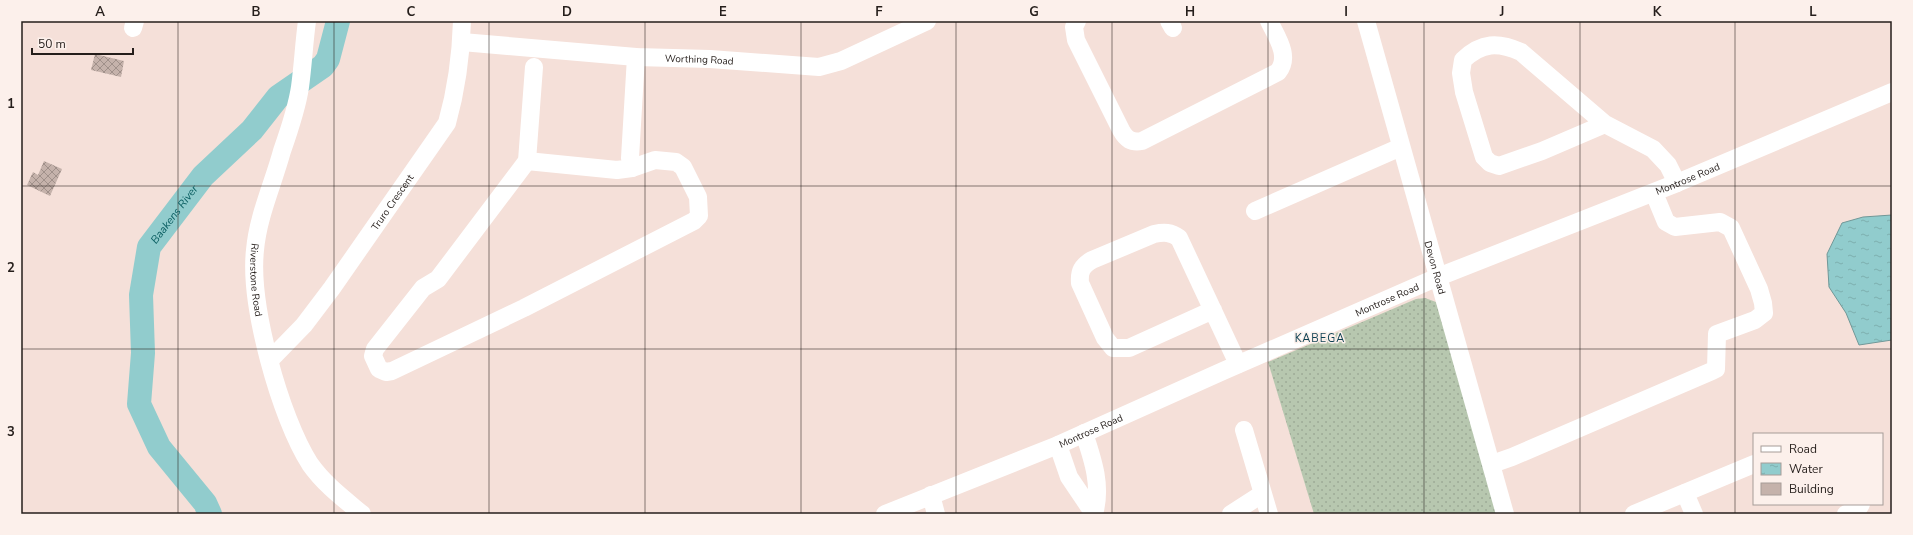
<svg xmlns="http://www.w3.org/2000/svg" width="1913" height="535" viewBox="0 0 1913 535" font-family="'Nunito Sans',sans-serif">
	<defs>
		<pattern id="grass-dots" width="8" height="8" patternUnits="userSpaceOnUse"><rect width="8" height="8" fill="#b7c7af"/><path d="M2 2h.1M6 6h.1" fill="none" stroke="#9daa96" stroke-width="1.8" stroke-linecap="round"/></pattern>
		<pattern id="water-ripples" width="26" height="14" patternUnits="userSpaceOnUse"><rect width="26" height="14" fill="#91cccd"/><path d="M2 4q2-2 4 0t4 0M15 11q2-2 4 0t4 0" fill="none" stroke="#7dafaf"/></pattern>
		<pattern id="building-cross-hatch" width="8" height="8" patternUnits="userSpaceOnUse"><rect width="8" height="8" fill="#c5b2ab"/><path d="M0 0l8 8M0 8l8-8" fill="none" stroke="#a0908a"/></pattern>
	</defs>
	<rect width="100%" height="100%" fill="#f5e0d9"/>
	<!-- grass -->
	<path fill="url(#grass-dots)" d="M1425,298L1436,302L1499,514H1314L1268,362L1416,299Z"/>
	<!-- water -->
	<path fill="url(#water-ripples)" stroke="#719898" d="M1892,215V340L1859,345L1846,313L1829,287L1827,254L1842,223L1863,217Z"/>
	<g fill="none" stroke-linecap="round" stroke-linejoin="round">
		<!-- river -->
		<path stroke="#91cccd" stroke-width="24" id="s1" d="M210,514L205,503L159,447L139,404L143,353L141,295L149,247L203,176L252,130L278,97L323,66L328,59L338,21"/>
	</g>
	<!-- building -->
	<path fill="url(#building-cross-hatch)" d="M95,54L124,61L121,77L91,70Z
		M44,161L62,169L50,196L27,185L33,172L38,175Z"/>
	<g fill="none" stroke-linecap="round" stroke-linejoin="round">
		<!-- minor -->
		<g stroke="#fff" stroke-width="18">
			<path id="s2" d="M307,21C304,43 303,65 300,87C297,108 289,131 282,151C273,184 258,216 255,250C249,305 280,417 310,464C324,484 344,499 362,514"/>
			<path d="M1077,21L1074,27L1076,40L1121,130C1126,139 1131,143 1142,141L1278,72C1291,56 1276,36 1269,21"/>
			<path d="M1169,21L1173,28"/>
			<path id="s3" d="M1366,21L1505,514"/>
			<path d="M133,28L135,21"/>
			<path id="s4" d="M462,42L636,57L710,59L819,67L841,61L927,21"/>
			<path d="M534,67L527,161L438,279L423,288L375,349L373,356L379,369L386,372L392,371L524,308L694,221L699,216L698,197L683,167L676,162L655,160L632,168"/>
			<path d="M1605,124L1542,151L1499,166L1490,163L1484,157L1464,92L1461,73L1463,60C1482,42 1498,42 1521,52L1605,124L1653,149L1668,165L1677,183"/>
			<path d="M527,161L617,170L632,168L630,158L636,57"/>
			<path d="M1255,211L1401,147"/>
			<path d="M1213,310L1129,348H1113L1105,338L1080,283C1079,271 1082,266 1092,260L1154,234C1164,232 1171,232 1179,238L1238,364"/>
			<path id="s5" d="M270,360L304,325L332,288L447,123C456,91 461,55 462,21"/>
			<path d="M1244,430L1269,514"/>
			<path d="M1084,433C1093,460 1102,486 1094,514"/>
			<path d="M1058,445L1069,477L1094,514"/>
			<path d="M1492,464L1512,457L1712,371L1716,369L1717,334L1755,320L1764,313L1763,303L1759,289L1731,228L1720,222L1675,227L1666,222L1654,193"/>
			<path d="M1685,493L1694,514"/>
			<path d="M931,495L936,514"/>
			<path id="s6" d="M885,514L1058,445L1223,371L1438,277L1677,183L1892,92"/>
			<path d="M1231,514L1262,494"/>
			<path d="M1634,514L1754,464"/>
			<path d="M1846,514L1858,509L1861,504"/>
		</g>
	</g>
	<!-- grid -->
	<path fill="none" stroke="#251e1b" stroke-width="1" stroke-opacity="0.55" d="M178,21V514M334,21V514M489,21V514M645,21V514M801,21V514M956,21V514M1112,21V514M1268,21V514M1424,21V514M1580,21V514M1735,21V514M21,186H1892M21,349H1892"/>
	<g text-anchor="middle" stroke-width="3" stroke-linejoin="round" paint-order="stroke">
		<!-- street labels -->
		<g font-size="10" fill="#251e1b" stroke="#fcf0eb">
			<text dy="4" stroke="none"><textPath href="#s4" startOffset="238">Worthing Road</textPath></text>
			<text dy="4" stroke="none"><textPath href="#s6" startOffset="870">Montrose Road</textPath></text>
			<text dy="4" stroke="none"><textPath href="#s5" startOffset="200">Truro Crescent</textPath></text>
			<text dy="4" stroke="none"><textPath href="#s3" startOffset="256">Devon Road</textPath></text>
			<text dy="4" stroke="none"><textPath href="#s2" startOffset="266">Riverstone Road</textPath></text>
			<text dy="4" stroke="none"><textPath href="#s6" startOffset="546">Montrose Road</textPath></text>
			<text dy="4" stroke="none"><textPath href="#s6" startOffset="222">Montrose Road</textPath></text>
		</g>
		<!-- water labels -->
		<g font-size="11" font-style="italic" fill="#0a5e61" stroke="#fcf0eb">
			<text dy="4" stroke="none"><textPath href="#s1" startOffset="331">Baakens River</textPath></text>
		</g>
		<!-- neighbourhood labels -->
		<g font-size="11" letter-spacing="1" fill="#0b3f51" stroke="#fcf0eb">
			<text x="1320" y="342">KABEGA</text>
		</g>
	</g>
	<!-- border -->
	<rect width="1913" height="535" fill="none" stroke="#fcf0eb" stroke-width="44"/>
	<!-- legend -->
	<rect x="1753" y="433" width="130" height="72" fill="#fcf0eb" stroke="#a69c98"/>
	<rect x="1761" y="446" width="20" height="6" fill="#ffffff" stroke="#a69c98"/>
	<text x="1789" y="453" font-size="12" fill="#251e1b">Road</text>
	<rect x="1761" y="463" width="20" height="12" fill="url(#water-ripples)" stroke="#a69c98"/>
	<text x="1789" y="473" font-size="12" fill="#251e1b">Water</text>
	<rect x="1761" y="483" width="20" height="12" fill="#c5b2ab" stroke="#a69c98"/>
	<text x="1789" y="493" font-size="12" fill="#251e1b">Building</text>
	<!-- scale -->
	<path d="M32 48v6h101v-6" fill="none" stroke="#251e1b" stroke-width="2"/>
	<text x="38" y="48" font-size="12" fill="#251e1b" stroke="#fcf0eb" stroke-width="3" paint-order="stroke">50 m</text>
	<rect x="22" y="22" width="1869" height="491" fill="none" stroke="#251e1b" stroke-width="1.5"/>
	<g font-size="13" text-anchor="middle" font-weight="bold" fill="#251e1b">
		<text x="100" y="16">A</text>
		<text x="256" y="16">B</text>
		<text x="411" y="16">C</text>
		<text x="567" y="16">D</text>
		<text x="723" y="16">E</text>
		<text x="879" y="16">F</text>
		<text x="1034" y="16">G</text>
		<text x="1190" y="16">H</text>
		<text x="1346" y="16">I</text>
		<text x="1502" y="16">J</text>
		<text x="1657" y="16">K</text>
		<text x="1813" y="16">L</text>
		<text x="11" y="108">1</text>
		<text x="11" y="272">2</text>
		<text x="11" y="436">3</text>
	</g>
</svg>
